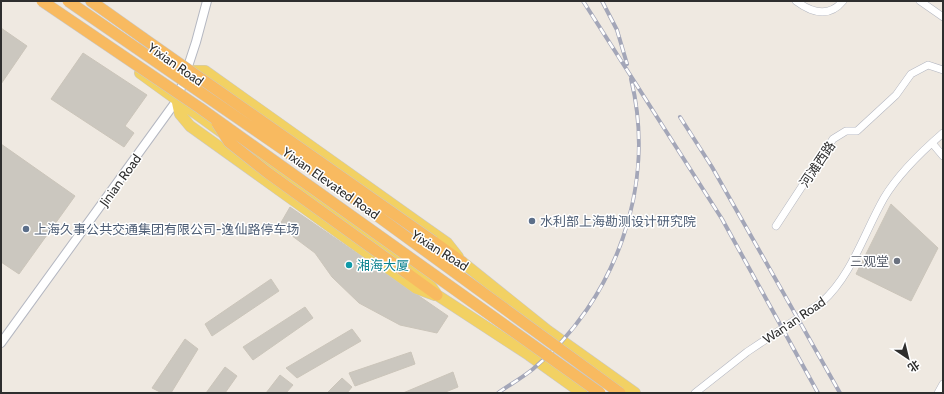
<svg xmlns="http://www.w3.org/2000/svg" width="944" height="394" viewBox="0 0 944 394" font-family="Cabin,'Noto Sans SC',sans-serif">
	<rect width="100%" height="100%" fill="#efe9e1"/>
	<!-- building -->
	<path fill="#cbc7bf" stroke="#cbc5ba" d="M1,28L27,46L1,84Z
		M83,53L147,95L125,126L134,133L124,147L51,99Z
		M1,144L75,196L19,274L1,262Z
		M891,204L938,248L911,301L856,274Z
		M290,207L448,316L437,333L400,325L359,303L332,277L315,253L279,226Z
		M271,279L279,291L212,336L205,324Z
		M305,307L313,318L253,360L243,347Z
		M352,329L361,341L297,378L286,368Z
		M185,339L198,349L171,393H162L152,388Z
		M411,352L415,364L355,386L349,373Z
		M225,367L237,376L225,393H206Z
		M453,372L458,387L443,393H403Z
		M280,375L293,385L286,393H266Z
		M342,378L352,387L347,393H327Z"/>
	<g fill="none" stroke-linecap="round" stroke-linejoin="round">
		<defs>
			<path id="minor" d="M796,1C812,13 829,18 843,1
				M920,1L943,17
				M932,143L943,156
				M776,226L833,139L846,131H857L896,95L911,74L928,65L943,70
				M695,393L747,352L822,302C852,275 864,233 884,198C899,173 921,152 943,133
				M938,393L943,384"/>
			<path id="tertiary" d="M1,343L177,100L196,42L207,1"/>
			<path id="primary" d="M187,71H205L420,224L447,243L458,257
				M140,73L427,281L437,295L529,355L582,393
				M177,100L180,114L190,126L416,288L435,295
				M389,217L439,253L462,262L548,331L635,393"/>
			<path id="trunk" d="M91,1L143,38
				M434,242L462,262
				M408,274L437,295"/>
		</defs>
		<!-- minor casing -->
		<use href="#minor" stroke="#b4b7c1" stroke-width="8"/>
		<!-- tertiary casing -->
		<use href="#tertiary" stroke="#b4b7c1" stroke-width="10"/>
		<!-- primary casing -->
		<use href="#primary" stroke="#c9c9c9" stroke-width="12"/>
		<!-- trunk casing -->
		<use href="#trunk" stroke="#c9c9c9" stroke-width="12"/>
		<!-- minor -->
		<use href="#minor" stroke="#fff" stroke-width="7"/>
		<!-- tertiary -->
		<use href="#tertiary" stroke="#fff" stroke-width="8"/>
		<!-- primary -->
		<use href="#primary" stroke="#f2d163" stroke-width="11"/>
		<!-- trunk -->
		<use href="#trunk" stroke="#f8ba60" stroke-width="11"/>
		<defs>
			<path id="rail" d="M583,1L722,219L818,393
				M602,1L617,30L627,64
				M680,117L712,167L840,393
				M498,393C509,385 522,378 533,369C616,300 657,185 631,79"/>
		</defs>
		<!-- rail casing -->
		<use href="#rail" stroke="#a3a6b8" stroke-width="4"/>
		<!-- rail -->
		<use href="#rail" stroke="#fff" stroke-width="2.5" stroke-dasharray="8" stroke-linecap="butt"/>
		<defs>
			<path id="trunk-bridge" d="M42,1L200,108L600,393
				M68,1L342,190L620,393
				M143,38L434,242
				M217,123L229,142L268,173L408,274"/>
		</defs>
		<!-- trunk-bridge casing -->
		<use href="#trunk-bridge" stroke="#c9c9c9" stroke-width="12" stroke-linecap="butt"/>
		<!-- trunk-bridge -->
		<use href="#trunk-bridge" stroke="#f8ba60" stroke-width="11"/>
	</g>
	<!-- markers -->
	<g fill="#5c6f8a" stroke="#fff" stroke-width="1.5">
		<circle cx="532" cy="221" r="4"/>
		<circle cx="26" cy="229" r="4"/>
	</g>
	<circle fill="#6b7280" stroke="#fff" stroke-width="1.5" cx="897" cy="261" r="4"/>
	<circle fill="#0f9aa8" stroke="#fff" stroke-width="1.5" cx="349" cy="265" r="4"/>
	<g text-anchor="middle" stroke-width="3" stroke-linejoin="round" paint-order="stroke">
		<!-- street labels -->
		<g font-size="13" fill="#2e2e2e" stroke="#fff">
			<text transform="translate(176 64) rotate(35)" y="5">Yixian Road</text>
			<text transform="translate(817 164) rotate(-56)" y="5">河滩西路</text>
			<text transform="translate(120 180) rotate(-54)" y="5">Jinian Road</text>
			<text transform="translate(331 183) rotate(35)" y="5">Yixian Elevated Road</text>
			<text transform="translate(440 250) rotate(32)" y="5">Yixian Road</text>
			<text transform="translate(794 320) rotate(-34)" y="5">Wan'an Road</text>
		</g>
		<!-- service labels -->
		<g font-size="13" fill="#4e5e75" stroke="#fff" text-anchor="start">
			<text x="540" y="226">水利部上海勘测设计研究院</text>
			<text x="34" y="234">上海久事公共交通集团有限公司-逸仙路停车场</text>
		</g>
		<!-- worship labels -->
		<g font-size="13" fill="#5b616d" stroke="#fff" text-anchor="end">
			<text x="889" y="266">三观堂</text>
		</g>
		<!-- culture labels -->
		<g font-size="13" fill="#0d838f" stroke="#fff" text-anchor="start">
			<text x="357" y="270">湘海大厦</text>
		</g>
	</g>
	<!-- border -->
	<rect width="944" height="394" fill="none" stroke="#2e2e2e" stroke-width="4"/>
	<!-- north arrow -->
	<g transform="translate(908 358) rotate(145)" stroke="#ffffff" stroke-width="3" paint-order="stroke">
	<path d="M0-3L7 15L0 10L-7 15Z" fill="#2e2e2e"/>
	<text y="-6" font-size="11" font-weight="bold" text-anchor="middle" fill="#2e2e2e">北</text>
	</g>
</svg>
